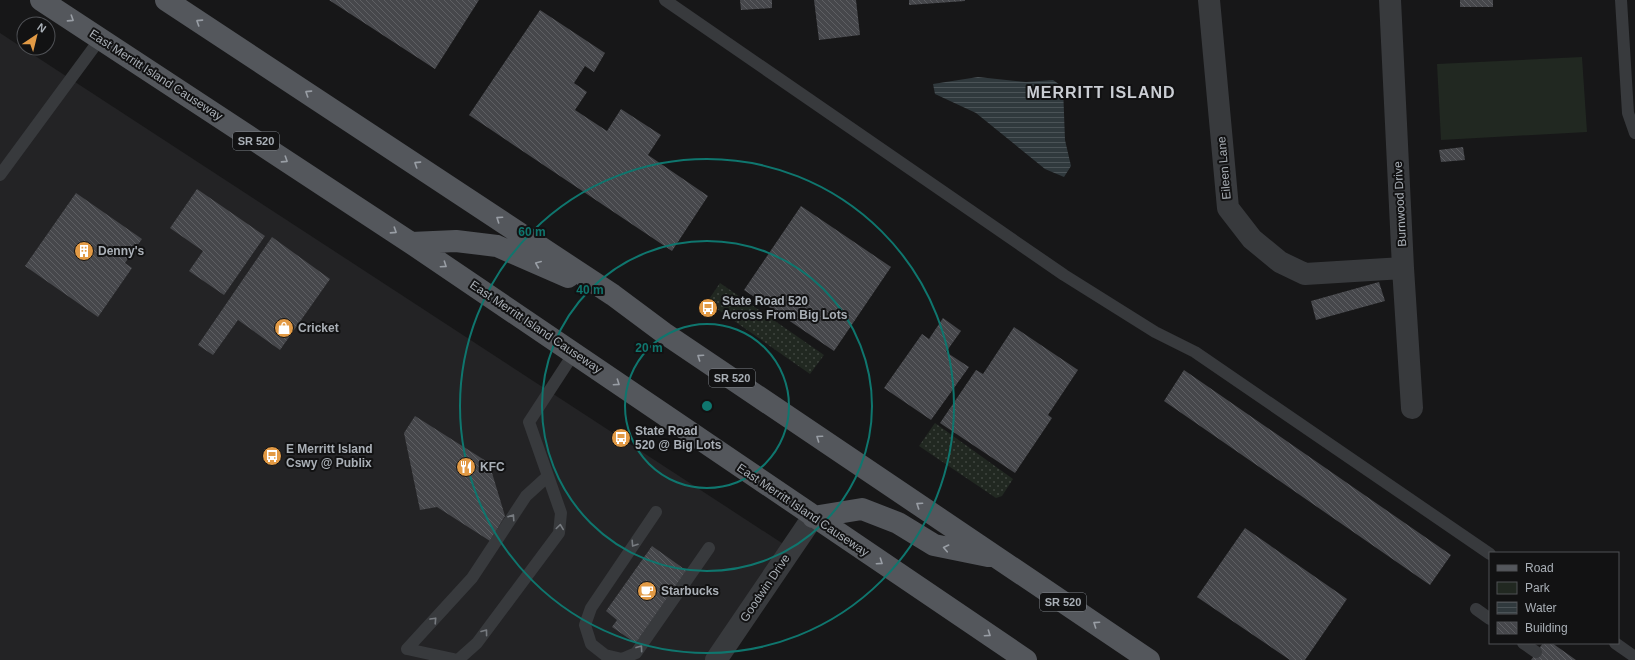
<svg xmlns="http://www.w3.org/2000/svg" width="1635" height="660" viewBox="0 0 1635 660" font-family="Helvetica,sans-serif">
	<defs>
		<pattern id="green-dots" width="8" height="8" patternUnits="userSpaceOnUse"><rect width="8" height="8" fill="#212821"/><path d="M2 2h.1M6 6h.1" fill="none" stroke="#3f453f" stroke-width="1.8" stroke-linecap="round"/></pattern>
		<pattern id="water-rules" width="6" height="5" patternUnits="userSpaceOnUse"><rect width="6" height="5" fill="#30393d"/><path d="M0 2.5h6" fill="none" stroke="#4b5357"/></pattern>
		<pattern id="building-back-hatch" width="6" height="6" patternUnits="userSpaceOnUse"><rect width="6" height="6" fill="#46474b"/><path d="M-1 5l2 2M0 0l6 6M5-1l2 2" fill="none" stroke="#5e5f63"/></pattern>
	</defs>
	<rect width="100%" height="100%" fill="#171718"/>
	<!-- built -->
	<path fill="#232325" d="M0,33L791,549L714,660H0Z"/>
	<!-- green -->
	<path fill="url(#green-dots)" d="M720,283L824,355L810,374L707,302Z
		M935,423L1013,479L1002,496L996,498L919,446Z"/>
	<!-- pitch -->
	<path fill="#212821" d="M1582,57L1587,132L1441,140L1437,64Z"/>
	<!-- water -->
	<path fill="url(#water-rules)" d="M978,77L1026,82L1053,80L1063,87L1065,140L1071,166L1064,177L1045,169L976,113L935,94L933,84Z"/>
	<!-- building -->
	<path fill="url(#building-back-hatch)" d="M329,0H479L435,69Z
		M740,0H772V8L741,10Z
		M814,0H856L860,35L819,40Z
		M909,0H965V1L909,5Z
		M1460,0H1493V7H1460Z
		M540,10L605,53L594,72L585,66L574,83L587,92L575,110L607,131L621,109L661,135L648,155L708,196L672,251L469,115Z
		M1463,147L1465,160L1441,162L1439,150Z
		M197,189L265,236L224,295L189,271L203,251L170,228Z
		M76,193L142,239L125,263L132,268L98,317L25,266Z
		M801,206L891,267L834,351L744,290Z
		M272,237L330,279L280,350L238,320L213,355L198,345Z
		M1379,282L1385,301L1316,320L1311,301Z
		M943,318L961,331L946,352L969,367L931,420L884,388L922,334L929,339Z
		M1014,327L1078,370L1048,415L1052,418L1015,473L940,423L976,370L983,374Z
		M1184,370L1451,555L1430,585L1164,401Z
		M415,416L489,463L505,516L490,541L437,507L420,510L404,433Z
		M1245,528L1347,599L1305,660H1290L1197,597Z
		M652,546L687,571L637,644L612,627L617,620L606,611Z
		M1543,643H1552L1576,660H1531Z"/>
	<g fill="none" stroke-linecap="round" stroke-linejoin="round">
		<!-- service -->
		<path stroke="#383a3d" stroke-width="12" d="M665,0L1064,275L1155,332L1195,352L1490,554
			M1621,0L1628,113L1635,133
			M0,175L100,39
			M656,512L591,608L585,625L591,644L605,655L622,659L636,653L709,548
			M1476,609L1490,619
			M1523,643L1536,652
			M1615,643L1635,657
			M407,649L472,578L526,496L548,476
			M407,649L458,660
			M458,660L477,643L559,533L561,513L529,422L574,353"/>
		<!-- minor -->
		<path stroke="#383a3d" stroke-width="22" d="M1209,0L1228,208L1252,239L1280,262L1305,274L1403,268
			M1390,0L1403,268L1412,408
			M716,660L813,517"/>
		<!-- primary -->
		<path stroke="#54575c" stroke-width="22" d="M41,0L411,243L1026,660
			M166,0L613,295L664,333L1149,660
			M411,243L456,241L497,246L568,277
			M813,517L862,509L898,523L934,545L988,556"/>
	</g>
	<!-- one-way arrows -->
	<defs><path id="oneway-chevron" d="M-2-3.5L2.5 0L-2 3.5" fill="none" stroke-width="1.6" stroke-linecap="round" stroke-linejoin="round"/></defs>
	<g stroke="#999ea5">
		<use href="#oneway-chevron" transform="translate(71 19) rotate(33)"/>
		<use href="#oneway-chevron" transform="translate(199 22) rotate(-147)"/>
		<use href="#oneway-chevron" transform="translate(308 93) rotate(-147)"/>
		<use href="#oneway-chevron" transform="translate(285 160) rotate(33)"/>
		<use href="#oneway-chevron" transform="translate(417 164) rotate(-147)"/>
		<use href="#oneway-chevron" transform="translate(499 219) rotate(-146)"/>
		<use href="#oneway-chevron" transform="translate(394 231) rotate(33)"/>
		<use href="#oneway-chevron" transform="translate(538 264) rotate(-157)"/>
		<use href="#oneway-chevron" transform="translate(444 265) rotate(34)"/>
		<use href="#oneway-chevron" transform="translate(700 357) rotate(-146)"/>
		<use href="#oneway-chevron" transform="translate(617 383) rotate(34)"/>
		<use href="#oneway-chevron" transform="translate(819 438) rotate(-145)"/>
		<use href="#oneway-chevron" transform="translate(919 505) rotate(-146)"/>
		<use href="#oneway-chevron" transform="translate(946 548) rotate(-168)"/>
		<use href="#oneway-chevron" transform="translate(880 562) rotate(34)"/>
		<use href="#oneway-chevron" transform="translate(1096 624) rotate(-146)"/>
		<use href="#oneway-chevron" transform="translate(988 634) rotate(34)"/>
	</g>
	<g stroke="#777b80">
		<use href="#oneway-chevron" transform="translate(512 517) rotate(-56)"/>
		<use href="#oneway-chevron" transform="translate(560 527) rotate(-82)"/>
		<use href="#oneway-chevron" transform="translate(634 544) rotate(123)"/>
		<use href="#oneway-chevron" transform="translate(434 620) rotate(-47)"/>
		<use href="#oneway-chevron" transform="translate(485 632) rotate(-53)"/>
		<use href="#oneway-chevron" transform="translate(640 648) rotate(-54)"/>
	</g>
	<!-- distance rings -->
	<g fill="none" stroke="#0f766e" stroke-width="2">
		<circle cx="707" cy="406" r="82"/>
		<circle cx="707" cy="406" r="165"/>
		<circle cx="707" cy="406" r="247"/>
	</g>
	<!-- icons -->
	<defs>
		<symbol id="building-disc" viewBox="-11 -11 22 22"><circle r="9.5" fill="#e29a45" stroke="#121213"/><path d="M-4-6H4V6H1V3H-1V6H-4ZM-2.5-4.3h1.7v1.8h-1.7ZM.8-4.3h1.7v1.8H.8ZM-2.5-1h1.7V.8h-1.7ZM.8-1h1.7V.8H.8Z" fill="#fff"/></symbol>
		<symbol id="bus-disc" viewBox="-11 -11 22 22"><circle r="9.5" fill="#e29a45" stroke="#121213"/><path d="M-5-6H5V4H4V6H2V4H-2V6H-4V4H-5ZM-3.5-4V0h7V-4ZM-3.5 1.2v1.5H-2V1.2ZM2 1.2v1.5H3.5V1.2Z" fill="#fff"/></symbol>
		<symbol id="shop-disc" viewBox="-11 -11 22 22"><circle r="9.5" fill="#e29a45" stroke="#121213"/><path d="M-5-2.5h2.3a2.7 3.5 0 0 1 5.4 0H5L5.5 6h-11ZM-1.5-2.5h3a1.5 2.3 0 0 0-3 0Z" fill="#fff"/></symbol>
		<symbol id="restaurant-disc" viewBox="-11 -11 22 22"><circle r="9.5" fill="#e29a45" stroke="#121213"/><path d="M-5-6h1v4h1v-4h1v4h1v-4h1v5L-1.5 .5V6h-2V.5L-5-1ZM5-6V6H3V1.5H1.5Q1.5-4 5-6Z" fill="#fff"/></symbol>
		<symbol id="cafe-disc" viewBox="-11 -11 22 22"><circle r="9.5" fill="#e29a45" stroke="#121213"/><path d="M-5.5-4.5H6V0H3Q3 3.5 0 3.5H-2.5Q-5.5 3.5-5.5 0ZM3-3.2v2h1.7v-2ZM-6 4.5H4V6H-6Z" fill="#fff"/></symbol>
	</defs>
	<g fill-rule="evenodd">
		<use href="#building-disc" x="73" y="240" width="22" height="22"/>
		<use href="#bus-disc" x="697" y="297" width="22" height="22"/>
		<use href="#shop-disc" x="273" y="317" width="22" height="22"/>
		<use href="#bus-disc" x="610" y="427" width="22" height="22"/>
		<use href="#bus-disc" x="261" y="445" width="22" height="22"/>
		<use href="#restaurant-disc" x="455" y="456" width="22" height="22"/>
		<use href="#cafe-disc" x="636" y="580" width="22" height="22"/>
	</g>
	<g text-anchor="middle" stroke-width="4" stroke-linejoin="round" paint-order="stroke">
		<!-- shield labels -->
		<g fill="#121213" stroke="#7c8186" stroke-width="1">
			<rect x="233" y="132" width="46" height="18" rx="3"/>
			<rect x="709" y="369" width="46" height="18" rx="3"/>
			<rect x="1040" y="593" width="46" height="18" rx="3"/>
		</g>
		<g font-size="11" font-weight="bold" fill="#aab0b7">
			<text x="256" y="145">SR 520</text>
			<text x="732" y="382">SR 520</text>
			<text x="1063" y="606">SR 520</text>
		</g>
		<!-- street labels -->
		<g font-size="12" fill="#aab0b7" stroke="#121213">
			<text transform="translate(156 75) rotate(33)" y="4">East Merritt Island Causeway</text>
			<text transform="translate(1224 168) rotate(-95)" y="4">Eileen Lane</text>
			<text transform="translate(1400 204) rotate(-93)" y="4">Burnwood Drive</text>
			<text transform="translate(536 327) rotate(34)" y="4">East Merritt Island Causeway</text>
			<text transform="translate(803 510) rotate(34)" y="4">East Merritt Island Causeway</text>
			<text transform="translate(765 588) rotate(-56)" y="4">Goodwin Drive</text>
		</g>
		<!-- poi labels -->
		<g font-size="12" font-weight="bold" fill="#aab0b7" stroke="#121213" text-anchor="start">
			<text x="98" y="255">Denny's</text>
			<text x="722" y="305">State Road 520<tspan x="722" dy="14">Across From Big Lots</tspan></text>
			<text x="298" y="332">Cricket</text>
			<text x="635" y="435">State Road<tspan x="635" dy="14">520 @ Big Lots</tspan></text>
			<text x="286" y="453">E Merritt Island<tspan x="286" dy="14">Cswy @ Publix</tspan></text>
			<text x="480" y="471">KFC</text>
			<text x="661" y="595">Starbucks</text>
		</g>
		<!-- district labels -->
		<g font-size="16" font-weight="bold" letter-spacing="1" fill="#cbced4" stroke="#121213">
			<text x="1101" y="98">MERRITT ISLAND</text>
		</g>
	</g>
	<circle cx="707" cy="406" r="6" fill="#0f766e" stroke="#121213" stroke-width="2"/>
	<g font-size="12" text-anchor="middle" font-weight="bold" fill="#0f766e" stroke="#121213" stroke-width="4" stroke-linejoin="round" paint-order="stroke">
		<text x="532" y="236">60 m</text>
		<text x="590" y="294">40 m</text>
		<text x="649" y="352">20 m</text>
	</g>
	<!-- legend -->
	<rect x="1489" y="552" width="130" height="92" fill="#121213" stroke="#4f5155"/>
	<rect x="1497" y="565" width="20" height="6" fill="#54575c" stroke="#4f5155"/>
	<text x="1525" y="572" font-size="12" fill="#aab0b7">Road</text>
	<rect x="1497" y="582" width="20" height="12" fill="#212821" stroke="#4f5155"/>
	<text x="1525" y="592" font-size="12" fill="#aab0b7">Park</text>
	<rect x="1497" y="602" width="20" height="12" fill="url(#water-rules)" stroke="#4f5155"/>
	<text x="1525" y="612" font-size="12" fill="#aab0b7">Water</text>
	<rect x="1497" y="622" width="20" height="12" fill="url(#building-back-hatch)" stroke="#4f5155"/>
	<text x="1525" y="632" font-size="12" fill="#aab0b7">Building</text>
	<!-- north arrow -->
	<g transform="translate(36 36) rotate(35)"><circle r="19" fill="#121213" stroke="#4f5155"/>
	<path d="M0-3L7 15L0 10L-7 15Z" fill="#e29a45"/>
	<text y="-6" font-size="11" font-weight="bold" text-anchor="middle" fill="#aab0b7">N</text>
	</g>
</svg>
